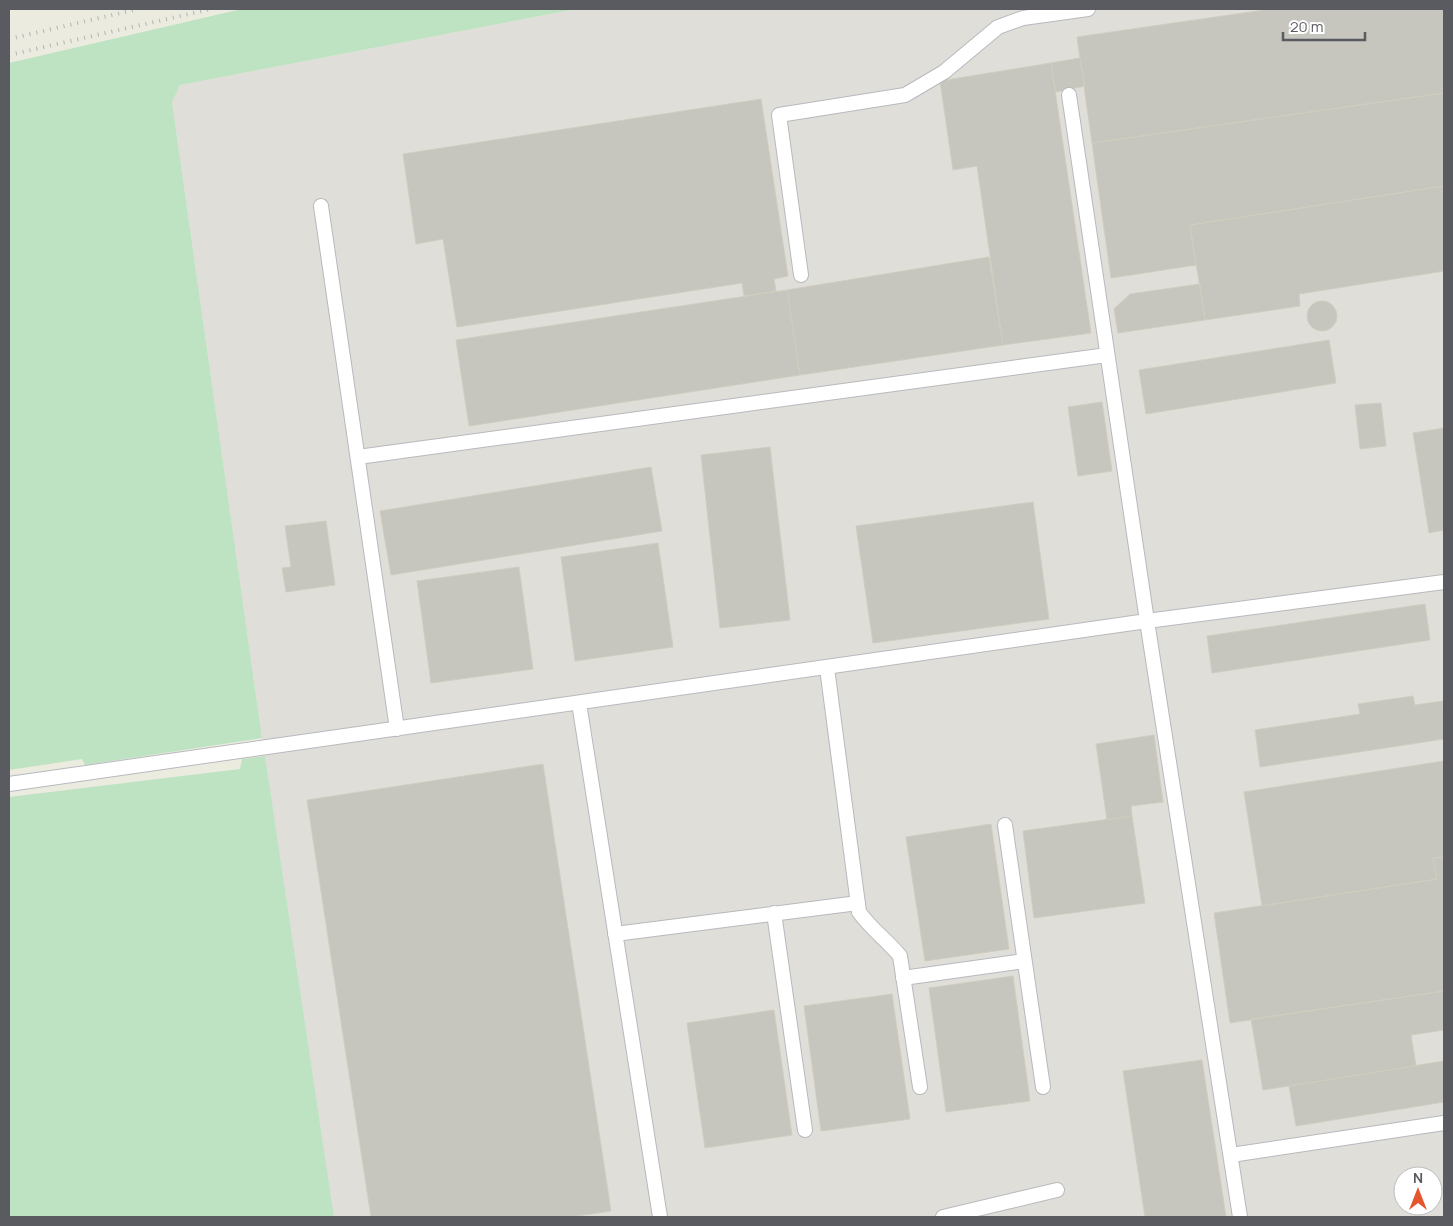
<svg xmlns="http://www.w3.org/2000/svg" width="1453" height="1226" viewBox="0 0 1453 1226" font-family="Manrope,sans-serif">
	<rect width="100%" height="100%" fill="#ecebe0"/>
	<!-- industrial -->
	<path fill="#dfded8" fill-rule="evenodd" d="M576,9H1444V1217H334L262,738L172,102L180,85ZM1403,1176H1433V1206H1403Z"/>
	<!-- green -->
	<path fill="#bde3c2" d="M242,9H576L180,85L172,102L262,738L85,765L82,759L9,770V63Z
		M265,756L334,1217H9V797L240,769L242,759Z"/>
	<!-- building -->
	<path fill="#c6c5be" stroke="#d0cdbf" d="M1271,9H1444V93L1092,143L1077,37Z
		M1080,58L1085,86L1056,92L1051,63Z
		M1051,63L1091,333L1003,345L977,166L953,170L940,81Z
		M1444,93V186L1190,225L1196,265L1111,278L1092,143Z
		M761,99L788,276L774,279L776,291L744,296L742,283L457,327L443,239L416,244L403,154Z
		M1444,186V271L1299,294L1300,306L1205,320L1190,225Z
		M989,257L1003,345L800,375L787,290Z
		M1200,284L1205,320L1118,333L1114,309L1130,294Z
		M787,290L800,375L469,426L456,340Z
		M1307 316a15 15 0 1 1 30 0a15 15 0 1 1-30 0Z
		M1329,340L1336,383L1146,414L1139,370Z
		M1102,402L1112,471L1078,476L1068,407Z
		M1381,403L1386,446L1360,449L1355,405Z
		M1444,428V530L1429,533L1413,433Z
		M770,447L790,620L720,628L701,455Z
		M651,467L662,531L391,575L380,511Z
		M1033,502L1049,619L873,643L856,526Z
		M326,521L335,585L286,592L282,568L291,567L285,526Z
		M658,543L673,647L575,661L561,557Z
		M519,567L533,669L431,683L417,581Z
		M1425,604L1430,640L1212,673L1207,636Z
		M1413,696L1415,705L1443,701L1444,739L1260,767L1255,730L1360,714L1358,704Z
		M1154,735L1163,802L1131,806L1132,816L1107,820L1096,744Z
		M1444,761V857L1433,858L1437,879L1262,906L1244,792Z
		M543,764L611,1211L570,1217H371L307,800Z
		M1132,816L1145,903L1034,918L1023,831Z
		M991,824L1009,949L925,961L906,837Z
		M1444,857V991L1230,1023L1214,913L1437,879L1433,858Z
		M1013,976L1030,1101L946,1112L929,988Z
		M1444,991V1030L1411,1035L1416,1066L1263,1090L1251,1019Z
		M892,994L910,1119L821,1131L804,1006Z
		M774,1010L792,1135L705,1148L687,1023Z
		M1202,1060L1226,1217H1145L1123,1071Z
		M1444,1061V1102L1296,1126L1289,1086Z"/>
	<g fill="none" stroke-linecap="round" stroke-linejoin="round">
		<defs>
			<path id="lane" d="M1069,95L1147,621L1240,1217
				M321,206L397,729
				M801,275L779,115L905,95L944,72L998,27L1023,18L1088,9
				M358,457L1107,355
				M827,668L859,912C871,929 887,940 900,956L920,1087
				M579,703L660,1217
				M9,784L1147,621L1444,582
				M1005,825L1043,1087
				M774,913L805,1130
				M615,934L858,903
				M903,978L1024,961
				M1231,1155L1444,1123
				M943,1217L1057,1190"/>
		</defs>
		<!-- lane casing -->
		<use href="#lane" stroke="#b8b9bf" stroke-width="16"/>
		<!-- lane -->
		<use href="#lane" stroke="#fff" stroke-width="14"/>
		<!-- rail -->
		<path stroke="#b3b4b4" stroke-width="4" stroke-dasharray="1 6" stroke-linecap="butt" d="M9,39L138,9
			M9,55L211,9"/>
	</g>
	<!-- border -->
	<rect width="1453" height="1226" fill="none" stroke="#595b61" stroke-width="20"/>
	<!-- north arrow -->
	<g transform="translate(1418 1191)"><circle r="24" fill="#ffffff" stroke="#bdbdc0"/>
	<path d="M0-4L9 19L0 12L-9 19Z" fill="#e4572e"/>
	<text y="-8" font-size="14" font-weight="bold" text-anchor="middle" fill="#595b61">N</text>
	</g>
	<!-- scale -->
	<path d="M1283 32v8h82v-8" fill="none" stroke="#595b61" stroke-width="2.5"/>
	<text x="1290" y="32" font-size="15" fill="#595b61" stroke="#ffffff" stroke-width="4" paint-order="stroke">20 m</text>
</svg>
